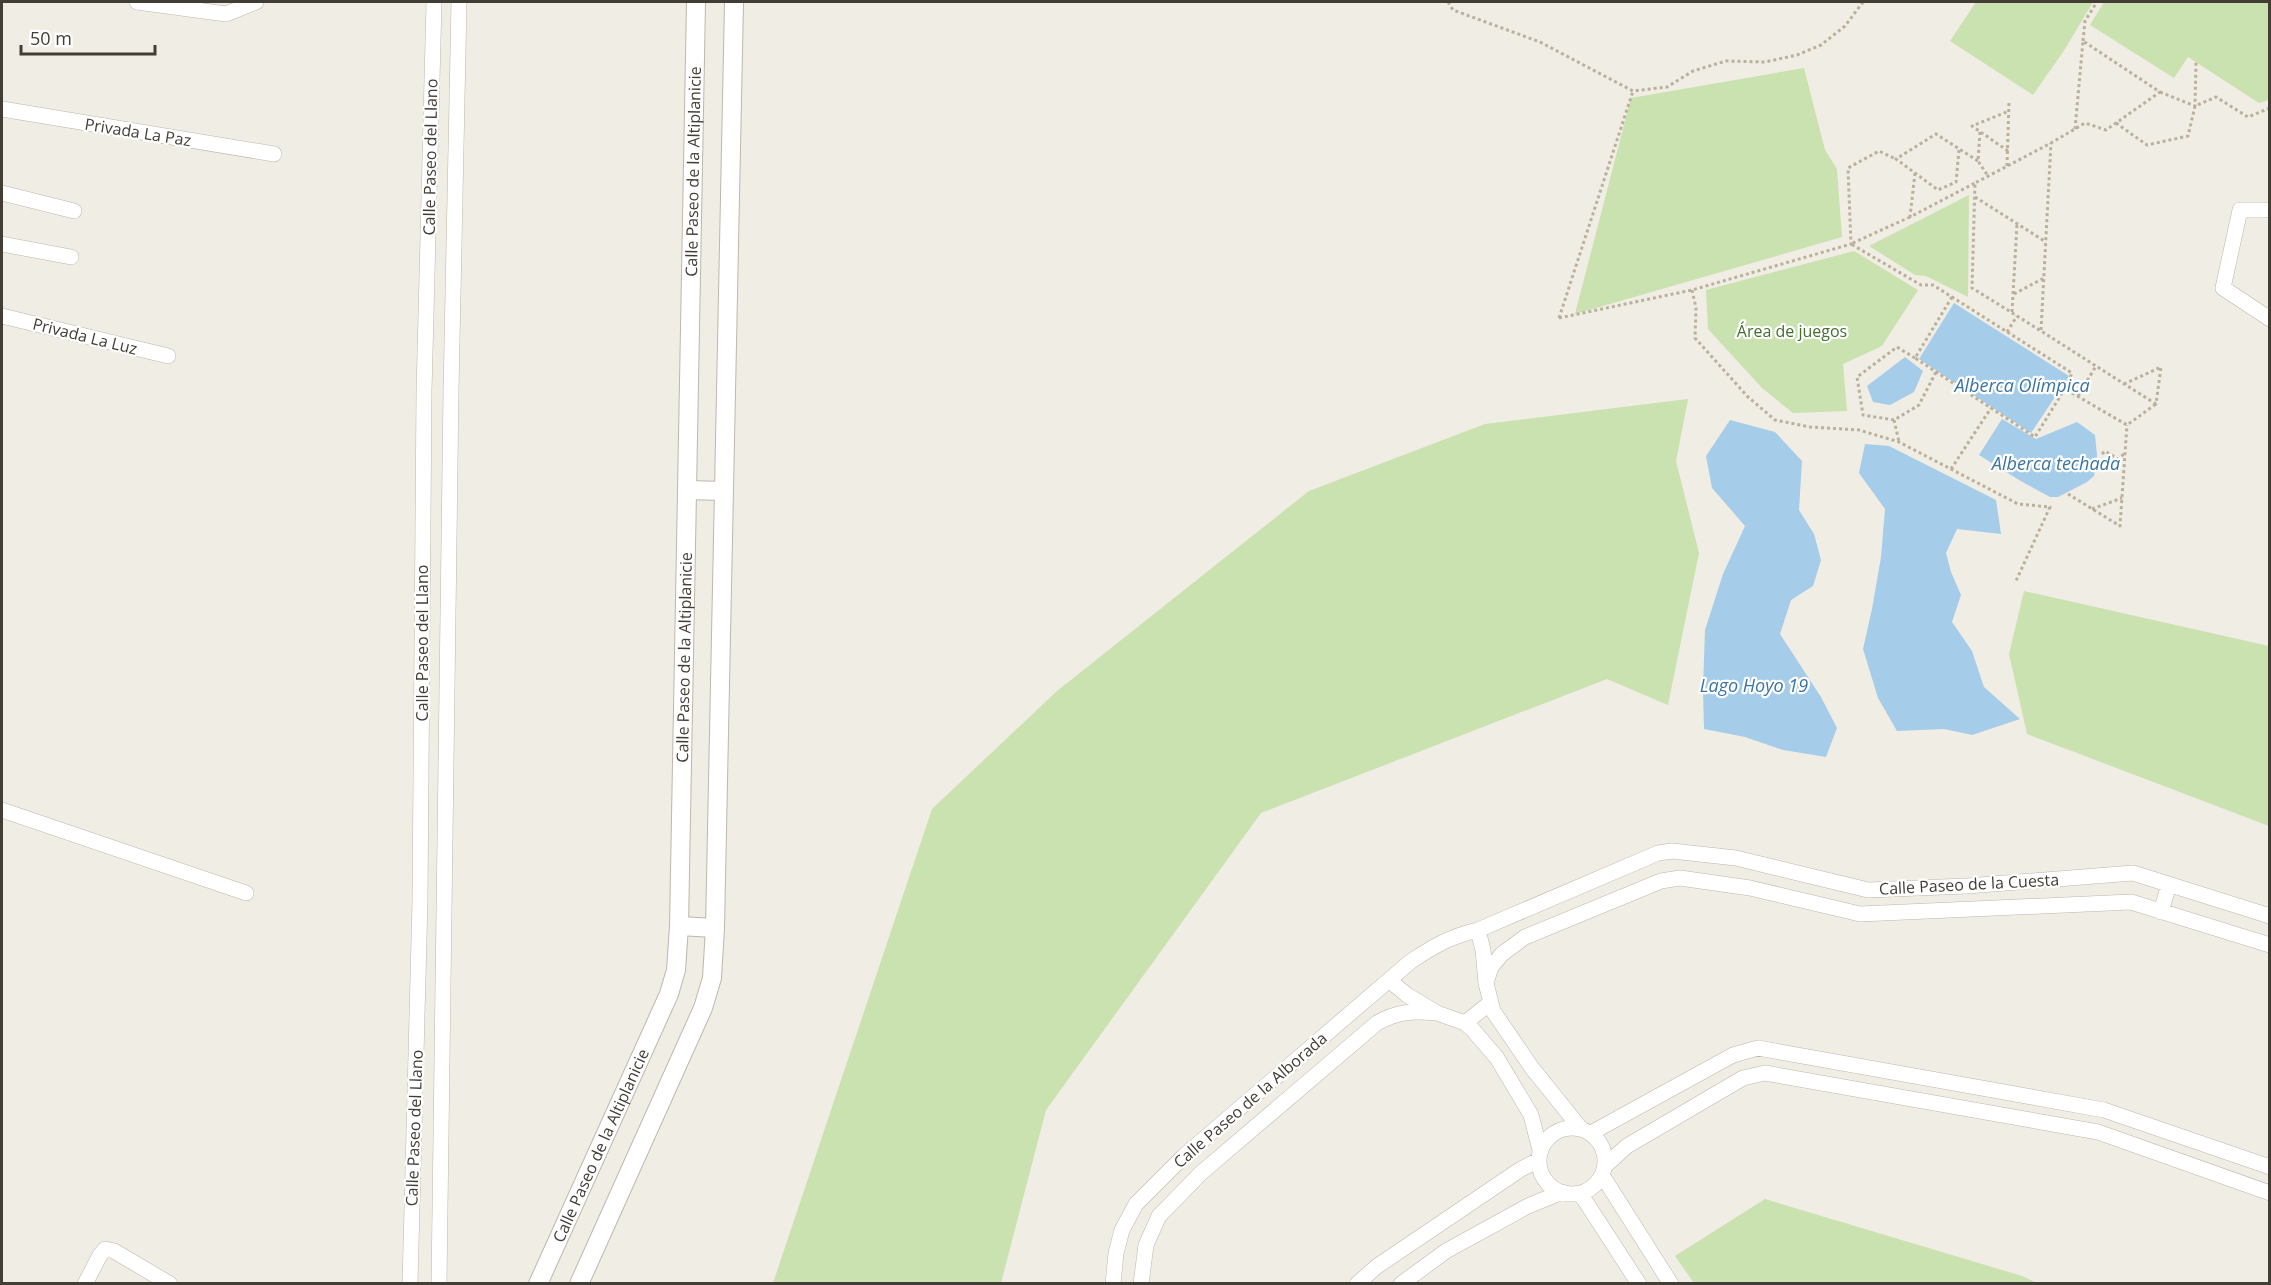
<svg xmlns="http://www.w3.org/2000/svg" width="2271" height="1285" viewBox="0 0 2271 1285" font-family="'Open Sans',sans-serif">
	<rect width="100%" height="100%" fill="#f0ede4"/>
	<!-- green -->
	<path fill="#cae1b0" d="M1976,2H2093L2065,49L2033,95L1950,41Z
		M2104,2H2269V100L2259,103L2188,57L2174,78L2090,25Z
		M1804,68L1825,150L1837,169L1842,237L1575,314L1631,98Z
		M1969,195L1968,297L1926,276L1915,275L1869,246Z
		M1854,251L1918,290L1882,346L1843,364L1847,411L1793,413L1762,388L1708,329L1706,290Z
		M1688,399L1676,461L1699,553L1668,705L1607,679L1261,813L1046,1110L1001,1283H773L932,809L1057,691L1309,491L1485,424Z
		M2024,591L2269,646V826L2027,734L2009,654Z
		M1765,1199L2022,1276L2037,1283H1694L1675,1256Z"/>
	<!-- water -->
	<path fill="#a5cce8" d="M1954,303L2069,376L2031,433L1919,359Z
		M1905,357L1923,371L1914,392L1890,405L1873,402L1867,386Z
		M2002,419L2036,439L2077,422L2095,435L2097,455L2094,476L2087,482L2058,497H2050L2019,480L1979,455Z
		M1730,420L1775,432L1802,461L1799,510L1814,534L1821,560L1813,586L1791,600L1780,634L1821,697L1837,728L1826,757L1783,750L1745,737L1704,729L1703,688L1705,630L1723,574L1745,526L1712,488L1706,456Z
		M1865,444L1889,446L1996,500L2001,534L1957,529L1946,553L1951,572L1961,595L1952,622L1972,651L1984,687L2020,719L1972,735L1944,729L1897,731L1878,698L1863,649L1872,609L1881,557L1885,509L1859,473Z"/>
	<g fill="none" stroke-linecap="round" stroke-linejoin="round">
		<defs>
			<path id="minor" d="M137,2L226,14L256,2
				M2,109L274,154
				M2,193L74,211
				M2270,210H2240L2223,288L2270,319
				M2,244L71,257
				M2,316L168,356
				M2,810L246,893
				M2161,912L2169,884
				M1478,930L1483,950L1486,983L1493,1011L1532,1068L1581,1129
				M1390,981L1407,995L1437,1013L1465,1023L1473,1030L1497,1058L1531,1115L1540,1150
				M1486,983L1491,967L1502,954L1525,937L1661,881L1680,878L1750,888L1860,914L2131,902L2270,945
				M1465,1023L1490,1003
				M1539 1161a33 33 0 1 1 66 0a33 33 0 1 1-66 0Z
				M1591,1133L1733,1055L1758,1048L2104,1110L2270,1167
				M1605,1166L1627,1146L1743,1078L1765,1073L2098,1132L2270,1193
				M1602,1175L1671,1284
				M1580,1193L1639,1284
				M85,1284L100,1255L105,1249L114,1251L170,1284
				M410,1284L420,901L424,392L434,2
				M439,1284L451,391L459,2
				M1113,1284L1116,1253L1122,1230L1136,1204L1184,1156L1410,962C1432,947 1451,936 1478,930L1658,853L1672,851L1736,858L1868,890L1967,886L2133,873L2270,916
				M1141,1284L1146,1245L1159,1216L1201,1173L1377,1023C1398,1011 1413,1011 1437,1013
				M1357,1284L1376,1267L1521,1169L1539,1160
				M1401,1284L1446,1251L1528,1206L1562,1192"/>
			<g id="tertiary">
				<path d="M687,490L723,491"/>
				<path d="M679,926L715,928"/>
				<path id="s1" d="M538,1284L669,994L676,970L679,926L696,2"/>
				<path d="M579,1284L703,1008L712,978L715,928L734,2"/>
			</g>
		</defs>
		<!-- minor casing -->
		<use href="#minor" stroke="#beb7ab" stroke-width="16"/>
		<!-- tertiary casing -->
		<use href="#tertiary" stroke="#beb7ab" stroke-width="20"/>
		<!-- path -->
		<path stroke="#bbb09b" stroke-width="3" stroke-dasharray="3 3" stroke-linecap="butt" d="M1448,2L1453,10L1540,42L1633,91L1667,87L1693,71L1726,61L1765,62L1797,55L1821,45L1845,26L1863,2
			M2083,41L2085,21L2097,2
			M2160,92L2195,106L2196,62
			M2116,123L2147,145L2188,136L2195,106L2216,97L2248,117L2270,108
			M2075,129L2083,41L2160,92L2106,130L2085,123L2051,143L1975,183L1972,288C2034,326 2094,365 2156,404L2161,367L2124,384
			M1980,132L1978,161L1988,176
			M1959,150L1956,182L1938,190L1896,159L1936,134L1978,161
			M2008,151L1972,126L2009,111
			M2007,166L2009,102
			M1915,173L1910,217L1975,183
			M1975,197L2046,242
			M1910,217L1851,244L1921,285H1933L2072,373L2065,389L2127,425L2156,404
			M1692,290L1696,308L1695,338L1748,397L1775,420L1810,427L1859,430L1899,442L2018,504L2050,507L2015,583
			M2014,294L2044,278
			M1952,297L1915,358L2035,437L2064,390
			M2012,312L2017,224
			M1559,318L1692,290L1851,244L1848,168L1879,151L1896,159
			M1559,318L1633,91
			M2041,330L2051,143
			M2007,332L2017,316
			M1915,358L1897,347L1857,377L1863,415L1894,420L1919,405L1936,372
			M2078,396L2096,366
			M1894,420L1899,442
			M2102,454L2105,451L2118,459L2125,453
			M1951,469L1991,408
			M2068,494L2120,526L2127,425
			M2092,509L2122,498"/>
		<!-- minor -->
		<use href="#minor" stroke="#fff" stroke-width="15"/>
		<!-- tertiary -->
		<use href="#tertiary" stroke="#fff" stroke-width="18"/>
	</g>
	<g text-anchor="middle" stroke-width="4.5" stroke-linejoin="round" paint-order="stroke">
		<!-- street labels -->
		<g font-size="16" fill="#423d35" stroke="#fff">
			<text transform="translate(138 132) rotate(9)" y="6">Privada La Paz</text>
			<text transform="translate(430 157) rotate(-89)" y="6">Calle Paseo del Llano</text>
			<text dy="6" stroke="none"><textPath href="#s1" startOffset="1142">Calle Paseo de la Altiplanicie</textPath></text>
			<text transform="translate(85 336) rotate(14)" y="6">Privada La Luz</text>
			<text transform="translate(422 643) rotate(-90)" y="6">Calle Paseo del Llano</text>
			<text dy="6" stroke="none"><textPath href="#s1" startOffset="656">Calle Paseo de la Altiplanicie</textPath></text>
			<text transform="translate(1969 884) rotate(-3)" y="6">Calle Paseo de la Cuesta</text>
			<text transform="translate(1250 1100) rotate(-41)" y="6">Calle Paseo de la Alborada</text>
			<text transform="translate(414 1128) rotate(-88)" y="6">Calle Paseo del Llano</text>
			<text dy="6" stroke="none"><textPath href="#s1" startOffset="152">Calle Paseo de la Altiplanicie</textPath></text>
		</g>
		<!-- park labels -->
		<g font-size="16" fill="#456d2e" stroke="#fff">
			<text x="1792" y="337">Área de juegos</text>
		</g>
		<!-- water labels -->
		<g font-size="18" font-style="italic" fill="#3974a2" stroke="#fff">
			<text x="2022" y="392">Alberca Olímpica</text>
			<text x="2056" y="470">Alberca techada</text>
			<text x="1754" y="692">Lago Hoyo 19</text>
		</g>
	</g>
	<!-- border -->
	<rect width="2271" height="1285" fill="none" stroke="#423d35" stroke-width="6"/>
	<!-- scale -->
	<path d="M21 45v9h134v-9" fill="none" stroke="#423d35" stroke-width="3"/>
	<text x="30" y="45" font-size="18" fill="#423d35" stroke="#ffffff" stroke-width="4.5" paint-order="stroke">50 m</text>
</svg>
